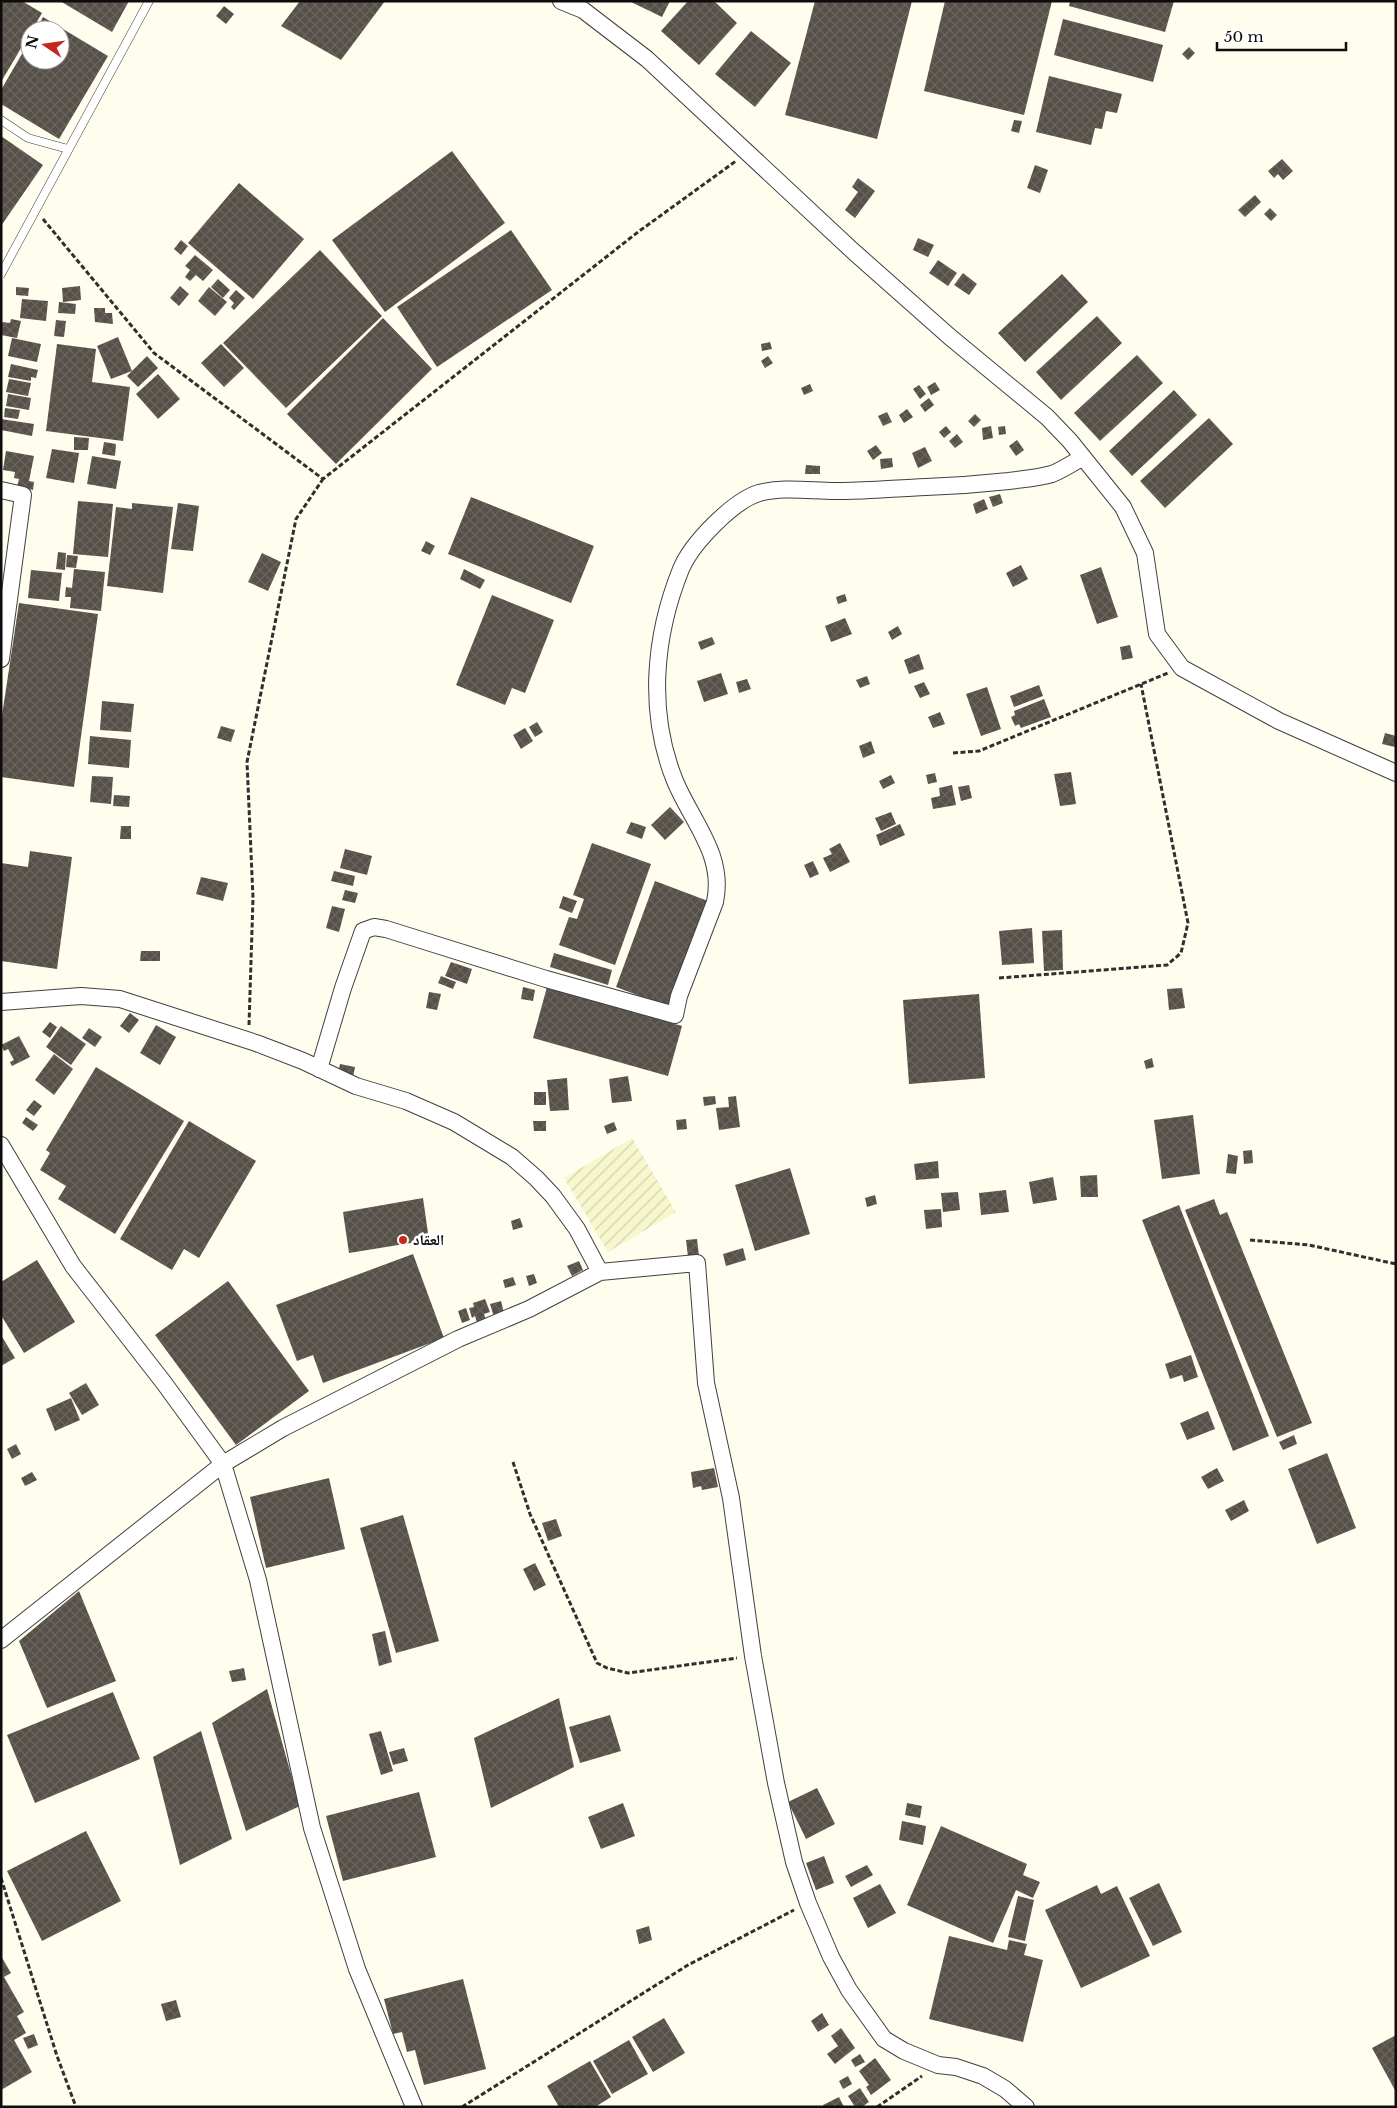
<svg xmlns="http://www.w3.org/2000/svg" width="1397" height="2108" viewBox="0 0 1397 2108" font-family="'Libre Baskerville','Noto Naskh Arabic',serif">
	<defs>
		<pattern id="farmland-furrows" width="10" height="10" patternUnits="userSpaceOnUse" patternTransform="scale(1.25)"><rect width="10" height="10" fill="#f6f7cc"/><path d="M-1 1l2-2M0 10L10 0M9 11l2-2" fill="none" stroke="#d2d3ae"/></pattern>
		<pattern id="building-cross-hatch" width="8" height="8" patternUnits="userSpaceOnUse" patternTransform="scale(1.25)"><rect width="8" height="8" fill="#575049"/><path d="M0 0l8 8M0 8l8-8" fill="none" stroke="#6a645f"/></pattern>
	</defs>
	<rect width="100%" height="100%" fill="#fffdee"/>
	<!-- farmland -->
	<path fill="url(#farmland-furrows)" d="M632,1138L676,1212L608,1252L564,1178Z"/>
	<!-- building -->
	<path fill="url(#building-cross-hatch)" d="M1,1H22L42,13L32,30H30V33L1,82Z
		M60,1H129L112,32Z
		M300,1H385L341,60L281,26Z
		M629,1H670L662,17Z
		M688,1H714L737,23L699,65L661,31Z
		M815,1H912L877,139L785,115Z
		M945,1H1052L1024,115L924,91Z
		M1070,1H1174L1165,32L1069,6Z
		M224,6L234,14L226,24L216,16Z
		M43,17L108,56L59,139L1,104V90L30,40V60H60V30H36Z
		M1063,19L1163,45L1153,82L1054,55Z
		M751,31L791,63L755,107L715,74Z
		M1189,47L1195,53L1188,60L1182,54Z
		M1049,76L1122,94L1117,113L1106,111L1102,129L1095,128L1091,145L1036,132Z
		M1014,120L1022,121L1019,133L1011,131Z
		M1,136L43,165L1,226Z
		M452,151L505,223L385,312L332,240Z
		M1282,159L1293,171L1283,180L1278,174L1274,178L1268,171Z
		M1035,165L1048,170L1040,193L1027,188Z
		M858,178L875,191L855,218L845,210L858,192L852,187Z
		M239,183L304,239L253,299L188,243Z
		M1255,195L1261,202L1245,217L1238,210Z
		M1270,208L1277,215L1271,221L1264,214Z
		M511,230L552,290L437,367L397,307Z
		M918,238L934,245L928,257L913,250Z
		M181,240L188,246L181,255L174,249Z
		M320,250L382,316L286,408L223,343Z
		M195,255L213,270L203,281L196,275L190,281L185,277L190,270L185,266Z
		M938,260L957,273L948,286L929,273Z
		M963,273L977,284L969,295L954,285Z
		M1062,274L1088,302L1025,362L998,333Z
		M218,279L230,290L223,298L211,287Z
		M80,286L81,300L63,302L62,288Z
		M180,286L189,294L179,306L170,298Z
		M16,287L29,288L28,296L16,295Z
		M209,287L227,302L215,316L198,301Z
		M236,290L245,298L234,310L231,307L234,303L229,298Z
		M22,299L48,301L46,321L20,318Z
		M59,302L76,304L75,314L58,313Z
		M94,308H105V313H112L113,324L95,322Z
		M1097,316L1122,343L1061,400L1036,372Z
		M383,318L432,369L336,464L287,414Z
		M11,319L21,321L17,338L1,335L2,322L10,323Z
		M56,320L66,321L64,337L54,336Z
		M118,337L132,371L111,379L97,346Z
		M12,338L41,344L37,362L8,356Z
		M770,342L772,349L762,351L761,344Z
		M57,344L96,349L92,382L130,387L123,441L46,431Z
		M221,344L244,368L224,387L201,363Z
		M1137,355L1163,383L1100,441L1074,413Z
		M147,356L158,368L138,387L127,376Z
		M768,356L773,363L765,368L761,361Z
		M11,364L38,370L36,378L31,377V381L8,377Z
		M158,374L180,399L158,419L136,394Z
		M9,379L31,383L28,396L6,392Z
		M935,382L940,390L931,395L927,387Z
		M810,384L813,391L804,395L801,388Z
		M919,385L926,394L920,399L913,389Z
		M1174,390L1197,415L1132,476L1109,451Z
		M8,394L31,398L29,410L6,406Z
		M929,398L934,405L925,412L920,405Z
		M5,408L20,410L18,419L4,417Z
		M907,409L913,417L904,423L899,415Z
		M887,412L892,422L883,426L878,416Z
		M975,414L981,420L974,427L968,421Z
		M1209,418L1233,444L1165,508L1140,481Z
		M1,419L34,424L32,436L1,430Z
		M946,426L951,432L944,438L939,432Z
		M991,426L993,438L983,440L982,428Z
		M1005,426L1006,434L999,435L998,427Z
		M957,434L963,442L955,448L949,441Z
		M74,437L89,438L88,450H74Z
		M1017,440L1024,450L1016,456L1009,446Z
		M104,442L116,444L115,456L102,454Z
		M876,445L882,453L873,460L867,451Z
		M925,447L932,461L918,468L912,453Z
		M52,449L79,453L74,483L46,478Z
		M6,451L34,456L29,481L34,482L33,490L17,487L19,479L14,478L15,472L3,470Z
		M92,456L121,461L116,489L87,484Z
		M892,458L893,467L881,469L880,459Z
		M806,465L820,466V474H805Z
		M1000,494L1003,503L993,507L989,497Z
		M471,497L594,546L571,603L448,554Z
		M984,499L988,509L976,514L973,504Z
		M78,501L113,504L108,557L73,554Z
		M132,503L173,507L163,593L107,586L116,507L132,509Z
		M178,503L199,506L193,551L171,549Z
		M426,541L435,546L430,555L421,551Z
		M58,552L66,553L65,570L56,569Z
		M262,553L281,562L268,591L248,582Z
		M67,555L78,556L76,568L66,567Z
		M1021,565L1028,579L1013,587L1006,573Z
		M1101,567L1118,617L1097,624L1080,575Z
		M74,569L105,572L101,611L70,608L71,597H65L66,587L72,588Z
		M464,569L485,580L480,589L460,579Z
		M31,570L62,573L59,601L28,598Z
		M845,594L847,601L838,604L836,597Z
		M492,595L554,620L525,693L512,688L505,705L456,685Z
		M19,603L98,614L74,787L1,777V722Z
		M845,618L852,634L831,642L825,626Z
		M898,626L902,634L892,640L888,632Z
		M712,637L715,644L701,650L698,642Z
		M1130,645L1133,658L1122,660L1120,647Z
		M919,654L924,669L909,674L904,660Z
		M721,673L728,694L704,702L697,681Z
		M867,676L870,684L860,688L856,680Z
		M747,679L751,689L739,693L736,682Z
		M924,682L930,694L920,698L914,686Z
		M1039,685L1043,696L1014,707L1010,696Z
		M987,687L1001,729L981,736L966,694Z
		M1044,699L1051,717L1021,728L1019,724L1015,726L1011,717L1015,715L1014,711Z
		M102,701L134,704L131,732L100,730Z
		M940,712L945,724L933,728L928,717Z
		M537,722L543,732L535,737L529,727Z
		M221,726L235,730L231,742L217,738Z
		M525,728L533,741L521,749L513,735Z
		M1385,733L1396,736L1395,747L1382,744Z
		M90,736L131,740L129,768L88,764Z
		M871,741L875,753L863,758L859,746Z
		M1071,772L1076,804L1060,806L1054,774Z
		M935,773L937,782L928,784L926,775Z
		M891,775L895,783L883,789L879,781Z
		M92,776L113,777L111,804L90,802Z
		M952,785L956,805L933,809L931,798L940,796L939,788Z
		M969,785L972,798L961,801L958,787Z
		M114,795L130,796L129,807L113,806Z
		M670,807L684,822L665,840L651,825Z
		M891,812L896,824L881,831L875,818Z
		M631,822L646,827L642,839L626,833Z
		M900,824L905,835L880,846L876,835Z
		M121,826H131V839H120Z
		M592,843L651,864L615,965L559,945L569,917L577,919L584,899L573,895Z
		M840,843L850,862L830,872L823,858L832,854L829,849Z
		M345,849L372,856L367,875L340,868Z
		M30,851L72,857L57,969L1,961V863L28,867Z
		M813,861L819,874L810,878L804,865Z
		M334,871L355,876L353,886L331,881Z
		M201,877L228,883L223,901L196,894Z
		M655,881L708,901L669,1007L616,987Z
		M345,890L358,893L355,903L342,900Z
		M563,896L577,901L572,913L559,908Z
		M332,906L345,909L339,932L326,928Z
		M1032,928L1034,963L1002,965L999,931Z
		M1062,930L1063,970L1044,971L1042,931Z
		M141,951H160V961H140Z
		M554,953L612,970L608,985L550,967Z
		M451,962L472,969L467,984L445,976Z
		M441,976L456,982L453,989L438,983Z
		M523,987L535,990L533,1001L521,999Z
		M547,987L682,1026L668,1076L533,1038Z
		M1182,988L1185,1008L1169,1010L1167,989Z
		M429,992L441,994L437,1010L426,1008Z
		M979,994L985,1078L909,1084L903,1000Z
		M130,1013L139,1020L129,1033L120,1026Z
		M50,1022L57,1027L50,1038L42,1032Z
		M156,1025L176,1037L160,1065L140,1053Z
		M61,1026L86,1044L71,1065L46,1047Z
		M89,1028L102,1037L95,1047L82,1038Z
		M19,1036L30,1057L12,1066L10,1062L14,1060L8,1049L4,1051L1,1045Z
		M54,1054L73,1069L54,1095L35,1080Z
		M1152,1058L1154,1067L1146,1069L1144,1061Z
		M340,1064L355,1067L353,1077L338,1074Z
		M96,1067L184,1121L115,1234L58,1199L66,1186L40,1170L50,1153L46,1150Z
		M628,1076L632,1101L612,1103L609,1079Z
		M567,1078L569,1110L550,1111L547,1080Z
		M534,1092H546V1105H534Z
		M715,1096L716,1104L704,1106L703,1097Z
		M736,1096L740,1127L719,1130L716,1108L729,1107L728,1097Z
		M34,1100L42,1106L34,1116L26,1110Z
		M1193,1115L1200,1174L1162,1179L1154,1120Z
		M26,1117L38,1125L33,1131L22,1123Z
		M686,1119L687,1129L677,1130L676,1120Z
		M189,1121L256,1161L199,1258L184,1249L172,1270L120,1239Z
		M533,1121H546V1131H534Z
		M614,1122L617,1130L607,1134L604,1126Z
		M1252,1150L1253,1163L1244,1164L1243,1151Z
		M1228,1154L1238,1156L1236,1174L1226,1173Z
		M938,1161L939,1178L916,1180L914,1164Z
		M790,1168L810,1234L755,1251L735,1185Z
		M1097,1175L1098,1197H1081L1080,1176Z
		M1053,1177L1057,1200L1033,1204L1029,1182Z
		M1006,1190L1009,1212L981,1215L979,1193Z
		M958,1192L960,1210L943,1212L941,1193Z
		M875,1195L877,1204L867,1207L865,1198Z
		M423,1198L429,1240L349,1253L343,1212Z
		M1214,1199L1220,1215L1227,1212L1312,1423L1277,1437L1185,1210Z
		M1179,1205L1269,1436L1233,1451L1142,1220Z
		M941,1209L942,1227L926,1229L924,1210Z
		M520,1218L523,1227L513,1230L511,1221Z
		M697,1239L699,1256L688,1257L686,1240Z
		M743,1248L746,1260L726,1266L723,1254Z
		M413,1254L444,1338L323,1383L313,1355L297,1361L276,1305Z
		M37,1260L75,1322L24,1353L1,1315V1282Z
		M579,1261L583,1270L572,1276L567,1266Z
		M534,1274L537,1283L529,1286L526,1276Z
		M513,1277L516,1285L505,1288L503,1280Z
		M228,1281L309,1391L236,1445L155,1335Z
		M485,1299L490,1312L484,1314L487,1323L478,1326L475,1316L472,1318L469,1308L474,1307L473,1303Z
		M501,1301L504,1313L494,1317L490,1304Z
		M466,1308L470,1320L462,1323L458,1311Z
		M1,1335L15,1358L1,1366Z
		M1191,1355L1198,1377L1184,1382L1182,1375L1170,1379L1165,1364Z
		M86,1383L99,1405L82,1415L69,1393Z
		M71,1398L80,1420L55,1431L46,1409Z
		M1208,1411L1215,1429L1187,1440L1180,1423Z
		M1294,1435L1297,1444L1283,1450L1279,1442Z
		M16,1444L21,1454L12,1459L7,1449Z
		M1327,1453L1356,1528L1317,1544L1288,1469Z
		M714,1468L718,1487L702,1490L701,1486L693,1488L691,1472Z
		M1217,1468L1224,1481L1208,1489L1201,1477Z
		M32,1472L37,1480L25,1486L21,1478Z
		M329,1478L345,1549L266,1568L250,1497Z
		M1244,1500L1249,1511L1231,1521L1225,1510Z
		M403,1515L439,1641L396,1653L360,1528Z
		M556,1519L562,1536L548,1541L542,1523Z
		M535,1563L546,1585L534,1591L523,1569Z
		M79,1591L116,1681L47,1708L19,1641Z
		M385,1631L392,1662L379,1666L372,1634Z
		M244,1668L246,1680L232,1682L229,1671Z
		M267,1689L300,1806L246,1831L212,1723Z
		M113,1692L140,1759L35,1803L7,1735Z
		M559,1698L574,1767L491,1808L474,1738Z
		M610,1715L621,1751L580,1763L569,1727Z
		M201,1731L232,1839L180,1865L153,1757Z
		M381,1731L393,1771L381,1775L369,1734Z
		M404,1748L408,1761L393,1765L389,1752Z
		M817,1788L835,1824L806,1839L788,1802Z
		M419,1792L436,1857L343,1881L326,1816Z
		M623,1803L635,1836L601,1849L588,1817Z
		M907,1803L922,1806L920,1818L905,1815Z
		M902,1821L926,1826L923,1845L899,1840Z
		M941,1826L1027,1864L1023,1875L1040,1882L1033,1898L1016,1890L993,1943L907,1905Z
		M86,1831L121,1901L42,1941L7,1871Z
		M824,1856L834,1883L816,1890L806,1863Z
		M867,1865L873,1875L851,1887L845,1876Z
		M1159,1883L1182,1932L1153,1946L1129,1898Z
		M880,1884L896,1913L868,1928L853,1898Z
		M1097,1885L1101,1894L1117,1886L1150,1956L1081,1988L1045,1910Z
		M1018,1896L1034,1900L1025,1941L1008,1937Z
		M649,1926L652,1940L639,1944L636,1930Z
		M949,1936L1007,1950L1009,1940L1027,1944L1024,1955L1043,1960L1023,2042L929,2019Z
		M1,1956L11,1973L4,1977L24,2012L17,2016L26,2033L14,2040L32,2072L1,2090Z
		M463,1979L486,2069L424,2085L415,2050L407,2052L402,2032L393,2034L384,1999Z
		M176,2000L181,2017L166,2021L161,2004Z
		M822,2013L829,2025L818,2032L811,2021Z
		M664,2018L685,2053L653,2072L632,2037Z
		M841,2028L855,2048L835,2064L827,2054L838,2046L831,2036Z
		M34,2034L38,2045L28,2049L23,2038Z
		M1396,2035V2092L1372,2048Z
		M629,2040L648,2074L612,2094L593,2061Z
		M860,2054L865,2062L855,2067L851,2060Z
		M875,2058L891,2080L871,2095L866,2087L869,2085L859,2071Z
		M590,2061L611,2097L595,2107H559L547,2086Z
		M848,2076L852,2084L843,2089L839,2081Z
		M860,2088L869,2102L862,2107H855L848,2096Z
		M839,2097L844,2107H824L823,2105Z"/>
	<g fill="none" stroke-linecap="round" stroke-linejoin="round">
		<defs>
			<path id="service" d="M1,120L28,138L68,149
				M1,274L149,1"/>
			<path id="minor" d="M561,1L583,10L647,59L854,252L950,337L1047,417L1070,441L1123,507L1145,553L1157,634L1182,668L1279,721L1396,773
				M1,490L23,495L1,659
				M1,1002L81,996L120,999L256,1043L303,1061L356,1086L406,1101L454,1122L512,1157L536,1178L553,1196L577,1229L600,1272
				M319,1069L343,988L363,931L374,927L386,929L546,979L675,1015L679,996L715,902C725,855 692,822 675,781C647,712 654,636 681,569C692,543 733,501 759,493C785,486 816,492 842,491C870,491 898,488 926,487C953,486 981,484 1009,481C1023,479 1038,478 1052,474C1062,470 1073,463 1083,457
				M1,1145L73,1266L164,1383L223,1464L258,1580L312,1828L357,1969L414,2107
				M1,1640L223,1464L283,1428L458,1339L529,1309L600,1272L697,1263L706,1383L731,1498L753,1656L776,1783L794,1862L808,1903L831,1957L849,1990L884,2039L904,2051L938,2065L956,2067L983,2076L1005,2089L1026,2107"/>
		</defs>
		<!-- service casing -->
		<use href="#service" stroke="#404040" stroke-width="9"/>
		<!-- minor casing -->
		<use href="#minor" stroke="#404040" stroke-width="18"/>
		<!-- path -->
		<path stroke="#2f2f2f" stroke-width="3" stroke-dasharray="5 2.5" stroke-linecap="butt" d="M43,219L154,353L323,479L638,232L736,161
			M953,753L979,751L1168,673
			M999,978L1167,965L1181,953L1188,923L1141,684
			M249,1025L253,898L247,762L296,519L323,479
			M1250,1240L1309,1245L1396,1264
			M513,1462L530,1514L597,1663L607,1668L628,1673L737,1658
			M1,1878L57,2056L76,2107
			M462,2107L688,1965L794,1910
			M877,2107L922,2076"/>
		<!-- service -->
		<use href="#service" stroke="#fff" stroke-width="8"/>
		<!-- minor -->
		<use href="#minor" stroke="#fff" stroke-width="16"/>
	</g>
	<!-- markers -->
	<circle fill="#c5281e" stroke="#fff" stroke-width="2" cx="403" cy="1240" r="5"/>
	<g text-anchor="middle" stroke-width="5" stroke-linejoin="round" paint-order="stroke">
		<!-- poi labels -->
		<g font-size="15" font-weight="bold" fill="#0d0d0d" stroke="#fff" text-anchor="start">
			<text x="413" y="1245">العقاد</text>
		</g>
	</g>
	<!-- border -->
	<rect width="1397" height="2108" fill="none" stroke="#0d0d0d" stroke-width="5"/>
	<!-- north arrow -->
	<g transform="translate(45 45) rotate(283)"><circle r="24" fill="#ffffff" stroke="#9e9e9e"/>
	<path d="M0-4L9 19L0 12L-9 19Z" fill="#c5281e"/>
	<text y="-8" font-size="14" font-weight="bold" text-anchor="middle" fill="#0d0d0d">N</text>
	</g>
	<!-- scale -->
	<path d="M1217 42v8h129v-8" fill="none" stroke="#0d0d0d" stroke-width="2.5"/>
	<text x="1224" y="42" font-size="15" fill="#0d0d0d" stroke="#ffffff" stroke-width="4" paint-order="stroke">50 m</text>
</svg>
